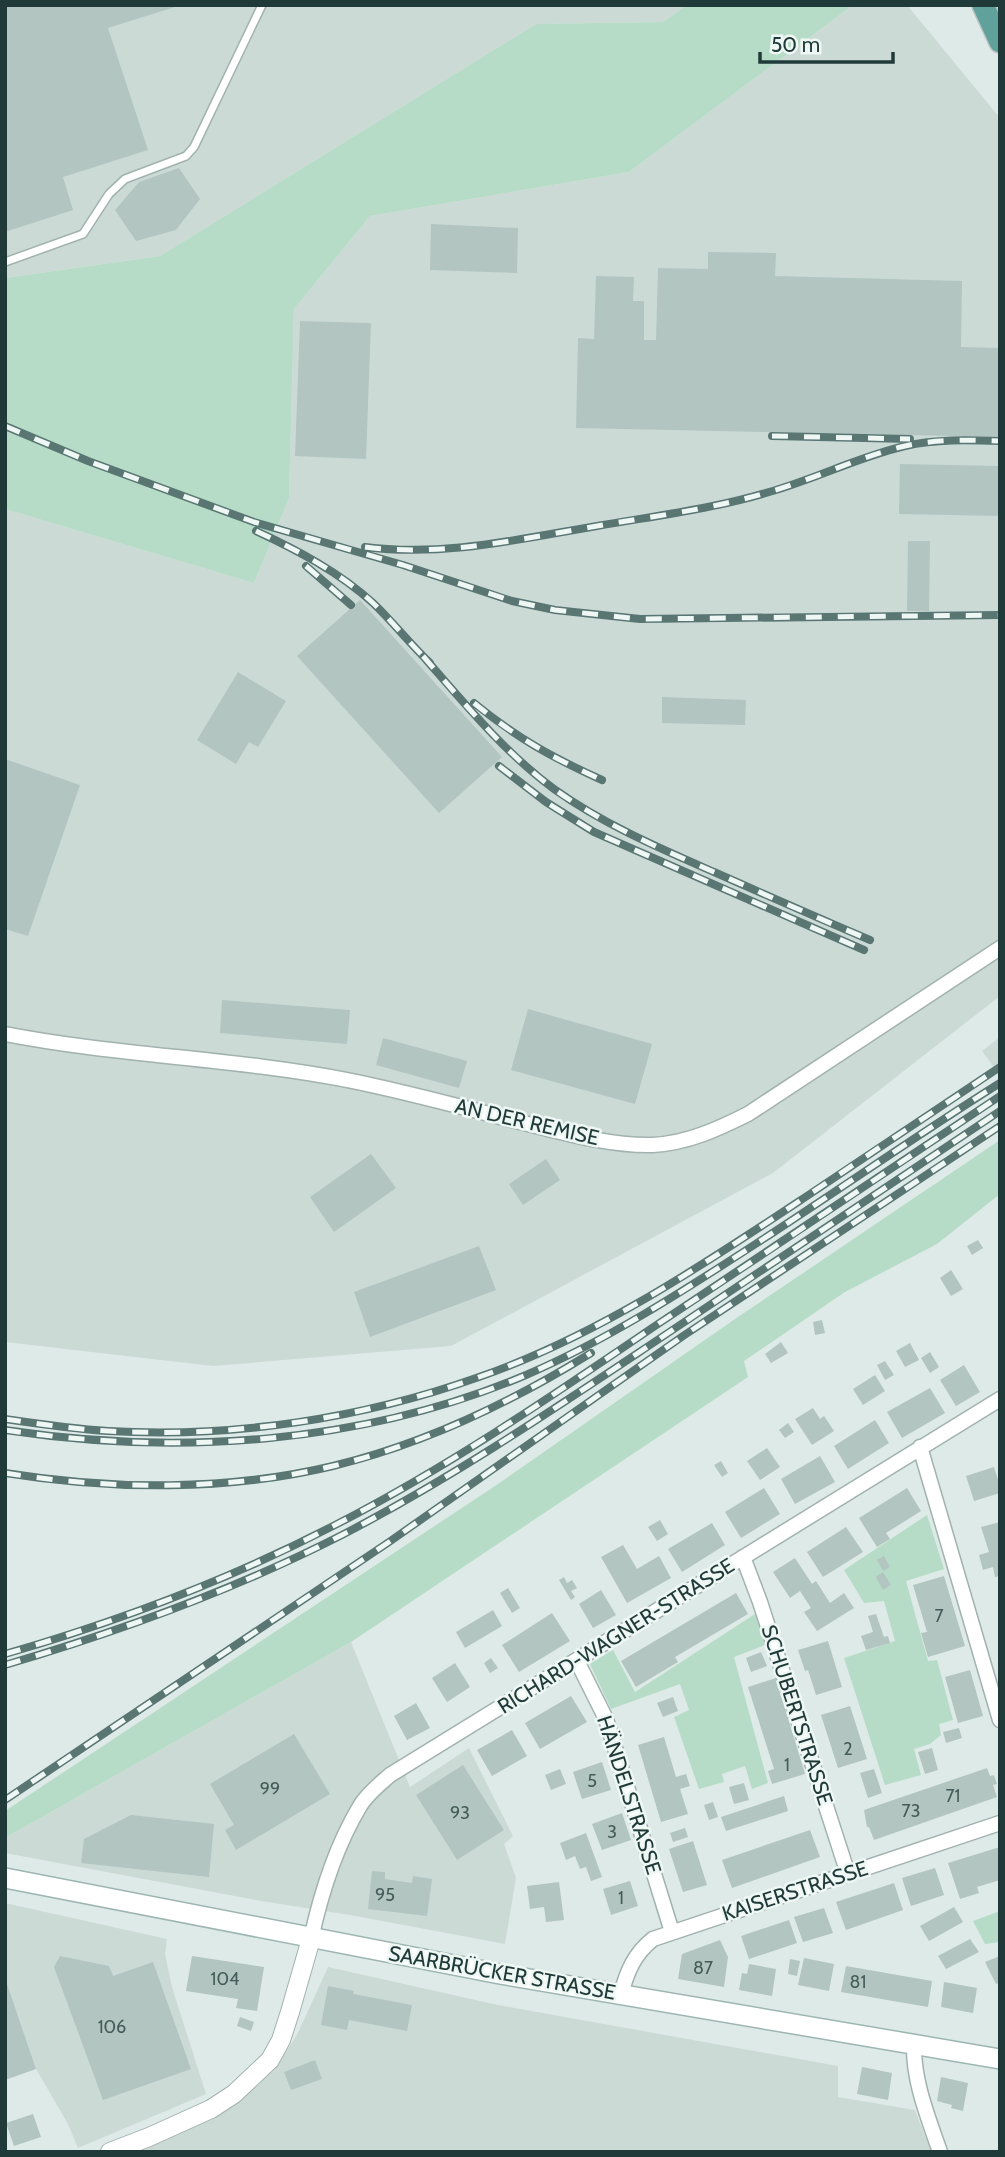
<svg xmlns="http://www.w3.org/2000/svg" width="1005" height="2157" viewBox="0 0 1005 2157" font-family="Cabin,sans-serif">
	<rect width="100%" height="100%" fill="#deeae7"/>
	<!-- built -->
	<path fill="#ccdad6" d="M5,5H687L663,22L536,24L160,256L5,278Z
		M853,5H907L1000,118V996L773,1173L451,1346L213,1366L5,1342V509L254,583L289,498L294,309L370,216L629,172Z
		M1000,1037V1076L982,1051Z
		M351,1642L410,1787L469,1748L513,1836L504,1844L516,1878L505,1944L350,1915L261,1901L5,1853V1838Z
		M5,1903L167,1939L165,1954L172,1987L206,2094L78,2148L68,2124L36,2069L5,1980Z
		M328,1967L498,2005L838,2066V2097L915,2110L931,2152H122L178,2131L245,2096L275,2069L297,2035Z"/>
	<!-- green -->
	<path fill="#b6dcc7" d="M687,5H853L629,172L370,216L294,309L289,498L254,583L5,509V278L160,256L536,24L663,22Z
		M1000,1140V1194L937,1244L845,1292L744,1361L748,1377L351,1642L5,1838V1811L501,1482L735,1319Z
		M927,1515L944,1569L906,1581L928,1661L937,1660L953,1720L939,1724L941,1735L930,1744L914,1749L921,1775L885,1785L844,1658L895,1641L884,1601L864,1603L844,1570Z
		M755,1614L765,1645L734,1657L768,1783L752,1789L745,1766L722,1774L724,1782L699,1789L674,1717L689,1710L680,1684L611,1709L590,1664L613,1650L635,1692Z
		M1000,1911V1942L985,1944L973,1921Z"/>
	<!-- building -->
	<path fill="#b3c5c0" d="M5,5L178,6L108,28L148,150L63,177L73,210L5,232Z
		M179,168L200,199L176,230L136,241L115,210L139,182Z
		M431,224L518,228L517,273L430,270Z
		M708,252L776,253L775,276L962,281L961,347L1000,348V437L576,428L578,338L594,339L596,276L634,277L633,301H644V340H656L658,268L708,269Z
		M300,321L371,323L366,459L295,456Z
		M900,464L1000,466V516L899,514Z
		M908,541H930L929,611H907Z
		M360,600L502,757L439,813L297,656Z
		M238,672L286,701L258,747L249,742L236,764L197,740Z
		M662,697L746,700L745,725L662,723Z
		M5,759L80,785L28,936L5,929Z
		M222,1000L350,1010L347,1044L220,1033Z
		M528,1009L652,1044L635,1104L511,1070Z
		M383,1038L467,1061L459,1088L376,1065Z
		M371,1154L396,1188L334,1232L310,1197Z
		M546,1159L560,1180L523,1205L509,1184Z
		M978,1240L983,1248L972,1255L967,1246Z
		M479,1246L496,1290L370,1337L354,1292Z
		M951,1270L963,1289L951,1296L940,1278Z
		M822,1320L825,1333L815,1335L813,1322Z
		M781,1342L788,1353L771,1363L765,1354Z
		M910,1343L919,1360L905,1367L896,1351Z
		M930,1352L939,1367L930,1373L921,1358Z
		M885,1361L894,1375L885,1380L877,1365Z
		M964,1365L980,1392L956,1406L940,1380Z
		M875,1375L885,1391L863,1405L853,1389Z
		M930,1388L945,1413L902,1438L887,1412Z
		M813,1408L820,1419L824,1416L834,1431L812,1445L795,1419Z
		M875,1420L889,1443L848,1469L834,1446Z
		M788,1423L794,1432L785,1438L779,1430Z
		M767,1448L780,1467L760,1480L747,1461Z
		M820,1456L835,1482L795,1504L781,1479Z
		M721,1461L728,1473L722,1477L714,1465Z
		M994,1467L1000,1486V1493L974,1501L966,1476Z
		M764,1488L780,1514L741,1538L725,1512Z
		M907,1488L921,1511L886,1533L890,1539L877,1547L859,1518Z
		M660,1520L668,1534L657,1541L648,1527Z
		M1000,1522V1576L995,1577L993,1567L983,1570L979,1555L989,1552L981,1527Z
		M712,1523L725,1545L682,1572L668,1549Z
		M846,1527L863,1552L823,1577L807,1552Z
		M623,1545L637,1569L659,1556L671,1578L627,1603L601,1557Z
		M884,1556L890,1567L883,1571L877,1560Z
		M795,1558L812,1584L816,1581L830,1603L844,1593L854,1608L817,1631L804,1612L811,1608L800,1591L790,1598L773,1572Z
		M883,1572L891,1585L883,1590L876,1577Z
		M944,1576L965,1646L928,1657L921,1633L927,1632L913,1585Z
		M564,1577L567,1583L572,1580L577,1588L571,1591L575,1597L571,1600L559,1580Z
		M508,1588L520,1608L512,1613L500,1593Z
		M601,1590L616,1615L593,1628L579,1604Z
		M736,1593L748,1614L675,1657L678,1662L636,1687L621,1661Z
		M493,1610L502,1626L465,1648L456,1632Z
		M552,1613L570,1641L519,1672L502,1645Z
		M876,1614L884,1637L888,1636L890,1643L866,1650L861,1636L873,1632L868,1616Z
		M828,1641L842,1687L816,1695L808,1670L805,1671L798,1650Z
		M761,1652L767,1666L751,1672L746,1658Z
		M491,1658L498,1668L490,1673L484,1663Z
		M455,1663L470,1687L447,1702L432,1678Z
		M970,1670L983,1716L958,1723L945,1677Z
		M776,1678L805,1774L772,1784L768,1771L774,1769L748,1687Z
		M571,1696L587,1722L540,1749L525,1723Z
		M673,1697L678,1711L663,1717L657,1703Z
		M416,1703L430,1728L407,1740L394,1716Z
		M850,1706L867,1759L838,1768L821,1715Z
		M959,1728L962,1738L946,1743L943,1732Z
		M512,1730L527,1756L492,1776L477,1750Z
		M294,1734L330,1794L236,1850L225,1830L234,1825L210,1784Z
		M664,1737L676,1777L686,1774L690,1786L680,1789L688,1814L661,1822L638,1745Z
		M932,1748L938,1770L925,1774L918,1752Z
		M602,1762L611,1790L582,1799L573,1772Z
		M463,1765L504,1830L457,1860L416,1795Z
		M987,1768L990,1776L994,1775L997,1784L993,1785L997,1797L874,1840L869,1827H867L864,1810Z
		M560,1769L566,1784L551,1790L545,1775Z
		M874,1769L882,1793L868,1798L860,1773Z
		M744,1783L749,1800L734,1804L729,1787Z
		M784,1796L788,1811L726,1831L721,1817Z
		M713,1802L718,1817L709,1820L704,1805Z
		M622,1813L631,1840L602,1850L592,1824Z
		M131,1815L214,1824L209,1877L81,1863L84,1839Z
		M685,1828L688,1837L673,1842L670,1833Z
		M810,1830L820,1857L732,1888L722,1860Z
		M586,1833L602,1877L591,1881L586,1867L580,1869L575,1856L566,1860L560,1843Z
		M693,1841L707,1885L683,1892L669,1849Z
		M1000,1847V1880L977,1887L979,1893L960,1899L948,1863Z
		M935,1868L944,1895L911,1906L902,1878Z
		M372,1871L385,1872V1879L412,1883L413,1876L432,1879L427,1916L368,1909Z
		M630,1881L638,1906L611,1915L603,1889Z
		M559,1882L564,1920L546,1922L544,1907L530,1909L527,1886Z
		M894,1883L903,1910L846,1930L836,1902Z
		M954,1907L963,1922L929,1941L920,1926Z
		M824,1908L833,1933L803,1942L794,1917Z
		M789,1920L797,1943L749,1959L741,1936Z
		M970,1939L979,1952L946,1969L938,1956Z
		M720,1940L728,1957L724,1987L678,1979L682,1954Z
		M60,1956L109,1966L113,1976L153,1962L191,2069L103,2100L54,1967Z
		M192,1956L264,1967L257,2011L236,2008L238,1999L186,1991Z
		M1000,1956V1983L996,1984L985,1962Z
		M804,1958L834,1964L829,1991L798,1985Z
		M790,1959L800,1961L797,1976L788,1974Z
		M749,1964L776,1969L772,1996L739,1990L742,1973L747,1974Z
		M846,1966L932,1981L928,2007L841,1992Z
		M6,1981L36,2069L5,2080V1981Z
		M944,1982L977,1988L973,2013L941,2007Z
		M328,1986L354,1991L353,1994L412,2005L407,2031L349,2020L347,2030L321,2025Z
		M240,2017L254,2022L251,2031L237,2026Z
		M315,2060L322,2079L291,2090L284,2072Z
		M862,2067L892,2073L888,2100L857,2094Z
		M941,2077L968,2083L963,2111L951,2108L952,2105L937,2101Z
		M33,2114L41,2137L14,2146L6,2123Z"/>
	<g fill="none" stroke-linecap="round" stroke-linejoin="round">
		<defs>
			<path id="service" d="M5,262L83,234L109,194L125,179L186,156L194,147L262,5"/>
			<path id="minor" d="M5,1034C118,1056 234,1058 347,1080C408,1092 468,1109 528,1124C568,1134 611,1146 653,1145C688,1143 718,1129 748,1114L1000,948
				M920,1447L1000,1720
				M743,1557L760,1602L848,1874
				M577,1661L606,1719L672,1932
				M311,1939C321,1893 336,1846 360,1806C367,1794 380,1784 390,1775L1000,1399
				M621,1994C627,1972 634,1954 653,1939L1000,1823
				M914,2044C913,2081 928,2117 940,2152"/>
			<path id="tertiary" d="M110,2152L149,2137L211,2109L234,2094L270,2060L281,2040L290,2012L311,1939"/>
			<path id="secondary" d="M5,1878L500,1974L1000,2059"/>
			<path id="primary" d="M983,5L1000,42"/>
		</defs>
		<!-- service casing -->
		<use href="#service" stroke="#a1b2af" stroke-width="10"/>
		<!-- minor casing -->
		<use href="#minor" stroke="#a1b2af" stroke-width="17"/>
		<!-- tertiary casing -->
		<use href="#tertiary" stroke="#a1b2af" stroke-width="20"/>
		<!-- secondary casing -->
		<use href="#secondary" stroke="#9db6b1" stroke-width="22"/>
		<!-- primary casing -->
		<use href="#primary" stroke="#bcc4c3" stroke-width="24"/>
		<!-- service -->
		<use href="#service" stroke="#fff" stroke-width="7"/>
		<!-- minor -->
		<use href="#minor" stroke="#fff" stroke-width="14"/>
		<!-- tertiary -->
		<use href="#tertiary" stroke="#fff" stroke-width="18"/>
		<!-- secondary -->
		<use href="#secondary" stroke="#fff" stroke-width="19"/>
		<!-- primary -->
		<use href="#primary" stroke="#61a19c" stroke-width="21"/>
		<defs>
			<path id="rail" d="M5,426L88,461L254,522L403,565L512,601L555,610L640,619L1000,615
				M772,436L910,439
				M256,531C297,550 339,572 373,603C393,622 410,644 430,663
				M365,547C444,557 519,539 597,526C654,516 713,509 769,492C815,479 858,457 905,446C936,439 968,440 1000,441
				M306,566L351,605
				M423,656C464,703 504,752 554,789C603,824 659,848 714,872C766,895 818,918 870,940
				M474,703C517,738 551,757 602,780
				M499,766L546,802L594,832L864,950
				M5,1419C39,1424 74,1429 108,1431C234,1438 361,1419 479,1377C595,1337 703,1265 804,1198C869,1154 935,1111 1000,1067
				M5,1430C179,1456 363,1444 526,1375C607,1340 680,1293 754,1245C836,1192 917,1135 1000,1083
				M5,1473C112,1490 228,1491 333,1466C424,1444 512,1402 591,1353
				M5,1654C120,1621 231,1579 337,1524C448,1467 552,1396 655,1326C770,1250 885,1173 1000,1096
				M5,1665C121,1631 234,1590 342,1535C452,1478 554,1409 656,1341C770,1265 885,1188 1000,1111
				M5,1800L389,1542L683,1336L1000,1126"/>
		</defs>
		<!-- rail casing -->
		<use href="#rail" stroke="#597673" stroke-width="8"/>
		<!-- rail -->
		<use href="#rail" stroke="#eef7f4" stroke-width="5" stroke-dasharray="16" stroke-linecap="butt"/>
	</g>
	<g text-anchor="middle" stroke-width="5" stroke-linejoin="round" paint-order="stroke">
		<!-- number labels -->
		<g font-size="18" fill="#445d5a">
			<text x="939" y="1622">7</text>
			<text x="848" y="1755">2</text>
			<text x="787" y="1771">1</text>
			<text x="592" y="1787">5</text>
			<text x="270" y="1795">99</text>
			<text x="953" y="1802">71</text>
			<text x="911" y="1817">73</text>
			<text x="460" y="1819">93</text>
			<text x="612" y="1838">3</text>
			<text x="385" y="1901">95</text>
			<text x="621" y="1904">1</text>
			<text x="703" y="1974">87</text>
			<text x="225" y="1985">104</text>
			<text x="858" y="1988">81</text>
			<text x="112" y="2033">106</text>
		</g>
		<!-- street labels -->
		<g font-size="21" fill="#1f3a38" stroke="#eef7f4">
			<text transform="translate(527 1122) rotate(13)" y="7">AN DER REMISE</text>
			<text transform="translate(616 1636) rotate(-32)" y="7">RICHARD-WAGNER-STRASSE</text>
			<text transform="translate(797 1715) rotate(72)" y="7">SCHUBERTSTRASSE</text>
			<text transform="translate(629 1795) rotate(72)" y="7">HÄNDELSTRASSE</text>
			<text transform="translate(795 1891) rotate(-18)" y="7">KAISERSTRASSE</text>
			<text transform="translate(502 1973) rotate(10)" y="7">SAARBRÜCKER STRASSE</text>
		</g>
	</g>
	<!-- border -->
	<rect width="1005" height="2157" fill="none" stroke="#1f3a38" stroke-width="14"/>
	<!-- scale -->
	<path d="M760 52v10h133v-10" fill="none" stroke="#1f3a38" stroke-width="3.5"/>
	<text x="771" y="52" font-size="21" fill="#1f3a38" stroke="#eef7f4" stroke-width="5" paint-order="stroke">50 m</text>
</svg>
